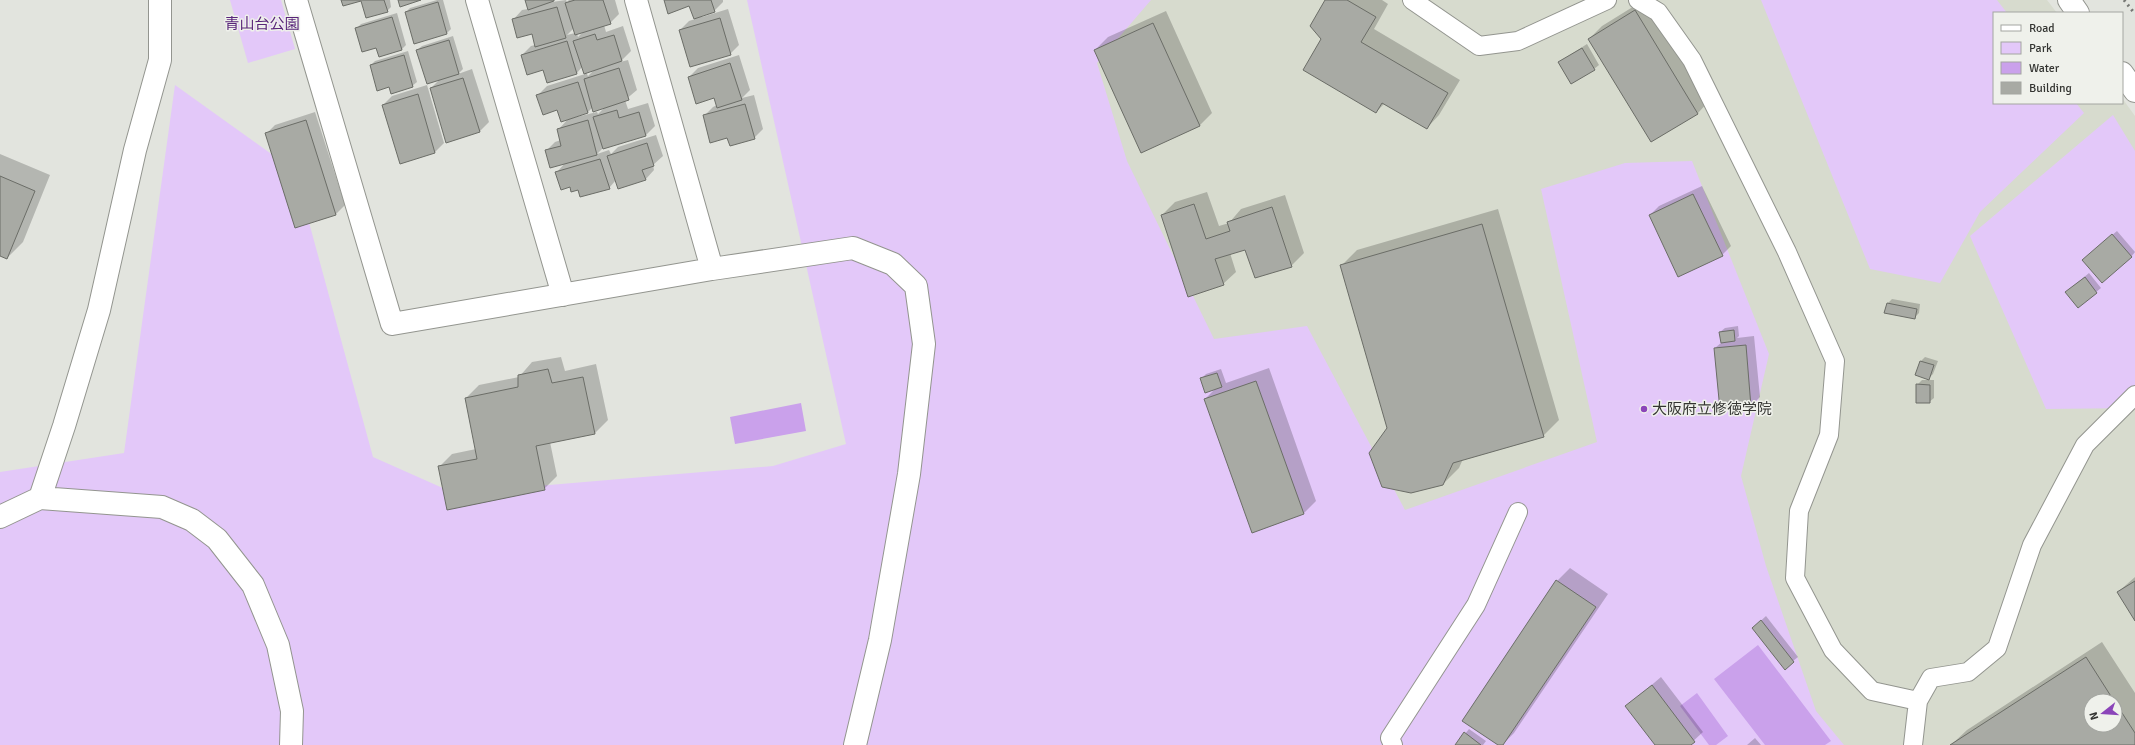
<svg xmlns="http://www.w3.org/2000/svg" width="2135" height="745" viewBox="0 0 2135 745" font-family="Signika,'Noto Sans JP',sans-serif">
	<rect width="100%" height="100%" fill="#e2e4de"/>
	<!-- built -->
	<path fill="#d7dbce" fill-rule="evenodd" d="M1104,0H2047L2057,13H1994V103H2122V98L2135,116V745H1240L1067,83ZM2091,701H2115V725H2091Z"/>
	<!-- green -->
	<path fill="#e3c8f9" d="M230,0H281L295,49L248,63Z
		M747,0H1151L1097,63L1127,161L1214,339L1307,326L1405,510L1597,442L1541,189L1625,163L1692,161L1769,354L1741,476L1766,566L1816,711L1844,745H0V472L124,453L175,85L295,171L373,457L454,493L773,466L846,444Z
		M1761,0H1997L2007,13H1994V103H2076L2084,113L1980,212L1940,283L1870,269Z
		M2113,115L2135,151V408L2046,409L1970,236Z"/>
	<!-- water -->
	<path fill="#caa1eb" d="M801,403L806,431L735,444L730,417Z
		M1758,645L1831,741L1825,745H1765L1714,679Z
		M1697,693L1728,736L1716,745H1709L1680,706Z"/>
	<!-- shadow -->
	<path fill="#0003" fill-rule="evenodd" d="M362,0H390L391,7L387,11Z
		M437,0H443L451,29L447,33L406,12L410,8Z
		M526,0H554L552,2L566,0L567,2L569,0H615L619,14L610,23L604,25L606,32L623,26L631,51L620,62L628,60L637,90L625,100L628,109L648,103L655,126L646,135L604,147L597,154L609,150L611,154L618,147L656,135L663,156L653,165L654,170L645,180H616L609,188L579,189L570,186L557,172L566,162L546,151L555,142L561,140L558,130L568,119L597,112L598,114L605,107H593L587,113L558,109L538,95L547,86L585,74L582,67L577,73L548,82L544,69L522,55L531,46L535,45L532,33L513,20L522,10L528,9ZM574,28L575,33L567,35ZM583,32L578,37L577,34ZM595,69L588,76L586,72Z
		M665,0H723V2L714,11L701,16L702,17L728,9L739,45L730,54L680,30L689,21L695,19L690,5Z
		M1326,0H1382L1388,4L1374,29L1460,80L1439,115L1427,128L1385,103L1376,112L1322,39Z
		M1644,0L1710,100L1698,113L1652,141L1589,39L1602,26Z
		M1166,11L1212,113L1199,126L1095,50L1108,37Z
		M397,13L406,45L402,49L377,47L357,28L361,24Z
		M453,36L463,69L458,74L472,69L489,122L480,131L431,88L440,79L417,50L422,46Z
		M1587,44L1599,65L1594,69L1559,62Z
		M408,51L417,82L412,86H390L371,65L375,61Z
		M739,55L750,90L742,98L754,95L763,129L754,138L728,137L704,116L713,107L717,105L715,97L689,77L698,68Z
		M427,85L444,143L435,152L383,105L392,96Z
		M315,112L345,205L336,214L295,227L266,134L275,125Z
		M0,154L50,175L23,242L7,258L0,255Z
		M1702,186L1731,246L1722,255L1650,215L1659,206Z
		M1207,192L1219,226L1229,223L1241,209L1285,195L1304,253L1291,266L1246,248L1230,253L1236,272L1223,284L1162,215L1175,202Z
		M1498,209L1559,420L1543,436L1463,459L1459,468L1443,484L1388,428L1341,266L1357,250Z
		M2117,231L2135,252L2131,257L2087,256Z
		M2089,273L2101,288L2078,307L2071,288Z
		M1892,299L1920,304L1919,313L1914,318L1887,304Z
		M1738,326L1739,336L1737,338L1754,336L1760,397L1751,406L1721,409L1715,348L1722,342L1720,332L1725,328Z
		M561,357L565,371L596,364L608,420L595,433L550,442L557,476L544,489L439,467L452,454L476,449L466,398L479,385L519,377L532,362Z
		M1925,357L1938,361L1933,374L1929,378L1921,361Z
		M1269,368L1316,501L1303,514L1205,399L1216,388L1202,378L1206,374L1221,369L1226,383Z
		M1922,380H1934V398L1929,402L1917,385Z
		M1570,568L1608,594L1514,733L1502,745H1500L1557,581Z
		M2135,577V619L2118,592Z
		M1766,616L1798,657L1793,661L1753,628Z
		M2102,642L2135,693V745H1951L1967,730ZM2091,701H2115V725H2091Z
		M1661,677L1703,732L1689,745H1656L1627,706Z
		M1469,729L1486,741L1483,745H1456Z
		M1755,738L1761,745H1747Z"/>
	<!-- building -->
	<path fill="#a8aaa4" stroke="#6b6d67" d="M341,0H384L388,12L366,18L361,1L343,6Z
		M398,0H421L400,7Z
		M525,0H554V1L528,10Z
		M575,0H603L611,24L575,35L565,3Z
		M664,0H711L715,12L694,19L689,6L668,14Z
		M1325,0H1347L1376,17L1361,42L1448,93L1427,129L1382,103L1376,113L1303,70L1321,39L1310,26Z
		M438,2L447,34L414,44L405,12Z
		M557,7L566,38L535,47L532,34L517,38L512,19Z
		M1635,10L1698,114L1651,142L1588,39Z
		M392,17L402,50L379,57L376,48L362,52L355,28Z
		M720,18L731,55L690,67L679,30Z
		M1153,23L1200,126L1141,153L1094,50Z
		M595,34L597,40L614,35L622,61L584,74L573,41Z
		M449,40L459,74L427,84L416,50Z
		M567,41L577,74L547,83L543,70L527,75L521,55Z
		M1582,48L1595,70L1571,84L1558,62Z
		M404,55L413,87L391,94L389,87L377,91L370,65Z
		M730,63L742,100L717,108L714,98L696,104L688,77Z
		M619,68L629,100L593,112L584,79Z
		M463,78L480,132L446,143L430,88Z
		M578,82L588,113L561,122L557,110L543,115L536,95Z
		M418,94L435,153L400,164L382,105Z
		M745,104L755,139L730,146L727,138L710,143L703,115Z
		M617,110L619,118L639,112L646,136L603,149L593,117Z
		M306,120L336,215L295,228L265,133Z
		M588,120L597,155L550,168L545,150L561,146L557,129Z
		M647,143L654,166L642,170L646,180L618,189L607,156Z
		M600,159L610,189L580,197L578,190L571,192L570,187L561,190L555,172Z
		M0,176L35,191L7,259L0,256Z
		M1693,194L1723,256L1678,277L1649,215Z
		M1194,204L1206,239L1230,231L1227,222L1272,207L1292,267L1255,278L1245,250L1215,259L1224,285L1188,297L1161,215Z
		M1482,224L1544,437L1453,463L1443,485L1411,493L1382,487L1369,453L1387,428L1340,265Z
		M2112,234L2132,257L2102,283L2082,260Z
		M2085,277L2097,293L2078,308L2065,292Z
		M1887,303L1917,309L1915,319L1884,313Z
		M1734,330L1735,341L1721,343L1719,332Z
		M1746,345L1751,407L1720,410L1714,348Z
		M1920,361L1934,365L1929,380L1915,375Z
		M548,369L552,383L583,377L595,434L536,446L545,490L447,510L438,466L477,459L465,398L518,387V375Z
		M1217,373L1222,387L1205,393L1200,378Z
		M1256,381L1304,514L1252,533L1204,399Z
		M1916,384L1930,385V403H1916Z
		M1556,580L1596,607L1503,745H1498L1462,721Z
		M2135,581V621L2117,592Z
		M1761,620L1794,662L1785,670L1752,628Z
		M2086,657L2114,701H2091V725H2115V702L2135,733V745H1950Z
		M1652,685L1695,742L1691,745H1655L1625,706Z
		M1464,732L1481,745H1455Z"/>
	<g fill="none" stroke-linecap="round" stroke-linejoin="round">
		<defs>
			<path id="service" d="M1412,0L1479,46L1518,41L1607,0
				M1638,0L1658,12L1692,60L1787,252L1835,361L1829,435L1799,511L1795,578L1833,650L1872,691L1918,701
				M1393,745L1390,738L1476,605L1518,512
				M1913,745L1918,701L1931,678L1968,672L1997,648L2032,545L2085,445L2135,395"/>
			<path id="minor" d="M296,0L392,324L712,269L853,248L893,264L916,286L924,344L909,474L880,640L855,745
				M477,0L563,295
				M636,0L712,269
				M2069,0L2078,13
				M2122,73L2135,91
				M40,498L64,426L99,310L135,150L160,60V0
				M0,517L40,498L162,507L192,520L217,539L253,585L278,645L292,711L291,745"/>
		</defs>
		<!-- service casing -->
		<use href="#service" stroke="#93958f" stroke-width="20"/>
		<!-- minor casing -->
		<use href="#minor" stroke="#93958f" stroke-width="24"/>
		<!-- service -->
		<use href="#service" stroke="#fff" stroke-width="18"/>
		<!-- minor -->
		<use href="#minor" stroke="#fff" stroke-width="22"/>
		<!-- rail -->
		<path stroke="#767773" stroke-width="3" stroke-dasharray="2 4" stroke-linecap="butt" d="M2124,0L2135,14"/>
	</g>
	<!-- markers -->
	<circle fill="#8b45b9" stroke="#eff1eb" stroke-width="1.5" cx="1644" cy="409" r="4"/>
	<g text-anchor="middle" stroke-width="3" stroke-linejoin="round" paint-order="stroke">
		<!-- park labels -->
		<g font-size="15" fill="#59257a" stroke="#eff1eb">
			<text x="262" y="29">青山台公園</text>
		</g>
		<!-- poi labels -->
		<g font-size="15" fill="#343532" stroke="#eff1eb" text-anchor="start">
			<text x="1652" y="414">大阪府立修徳学院</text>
		</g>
	</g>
	<!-- legend -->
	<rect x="1993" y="12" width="130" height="92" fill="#eff1eb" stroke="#a4a6a1"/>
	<rect x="2001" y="25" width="20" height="6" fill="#ffffff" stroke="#a4a6a1"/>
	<text x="2029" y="32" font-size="12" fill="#343532">Road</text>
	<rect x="2001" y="42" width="20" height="12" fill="#e3c8f9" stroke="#a4a6a1"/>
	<text x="2029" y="52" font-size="12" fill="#343532">Park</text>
	<rect x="2001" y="62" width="20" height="12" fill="#caa1eb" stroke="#a4a6a1"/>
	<text x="2029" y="72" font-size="12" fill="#343532">Water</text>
	<rect x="2001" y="82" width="20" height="12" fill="#a8aaa4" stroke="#a4a6a1"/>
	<text x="2029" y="92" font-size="12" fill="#343532">Building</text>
	<!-- north arrow -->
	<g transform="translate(2103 713) rotate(253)"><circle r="19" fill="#eff1eb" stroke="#a4a6a1"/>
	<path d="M0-3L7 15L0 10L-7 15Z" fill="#8b45b9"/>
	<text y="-6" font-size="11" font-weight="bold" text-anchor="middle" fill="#343532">N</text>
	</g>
</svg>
